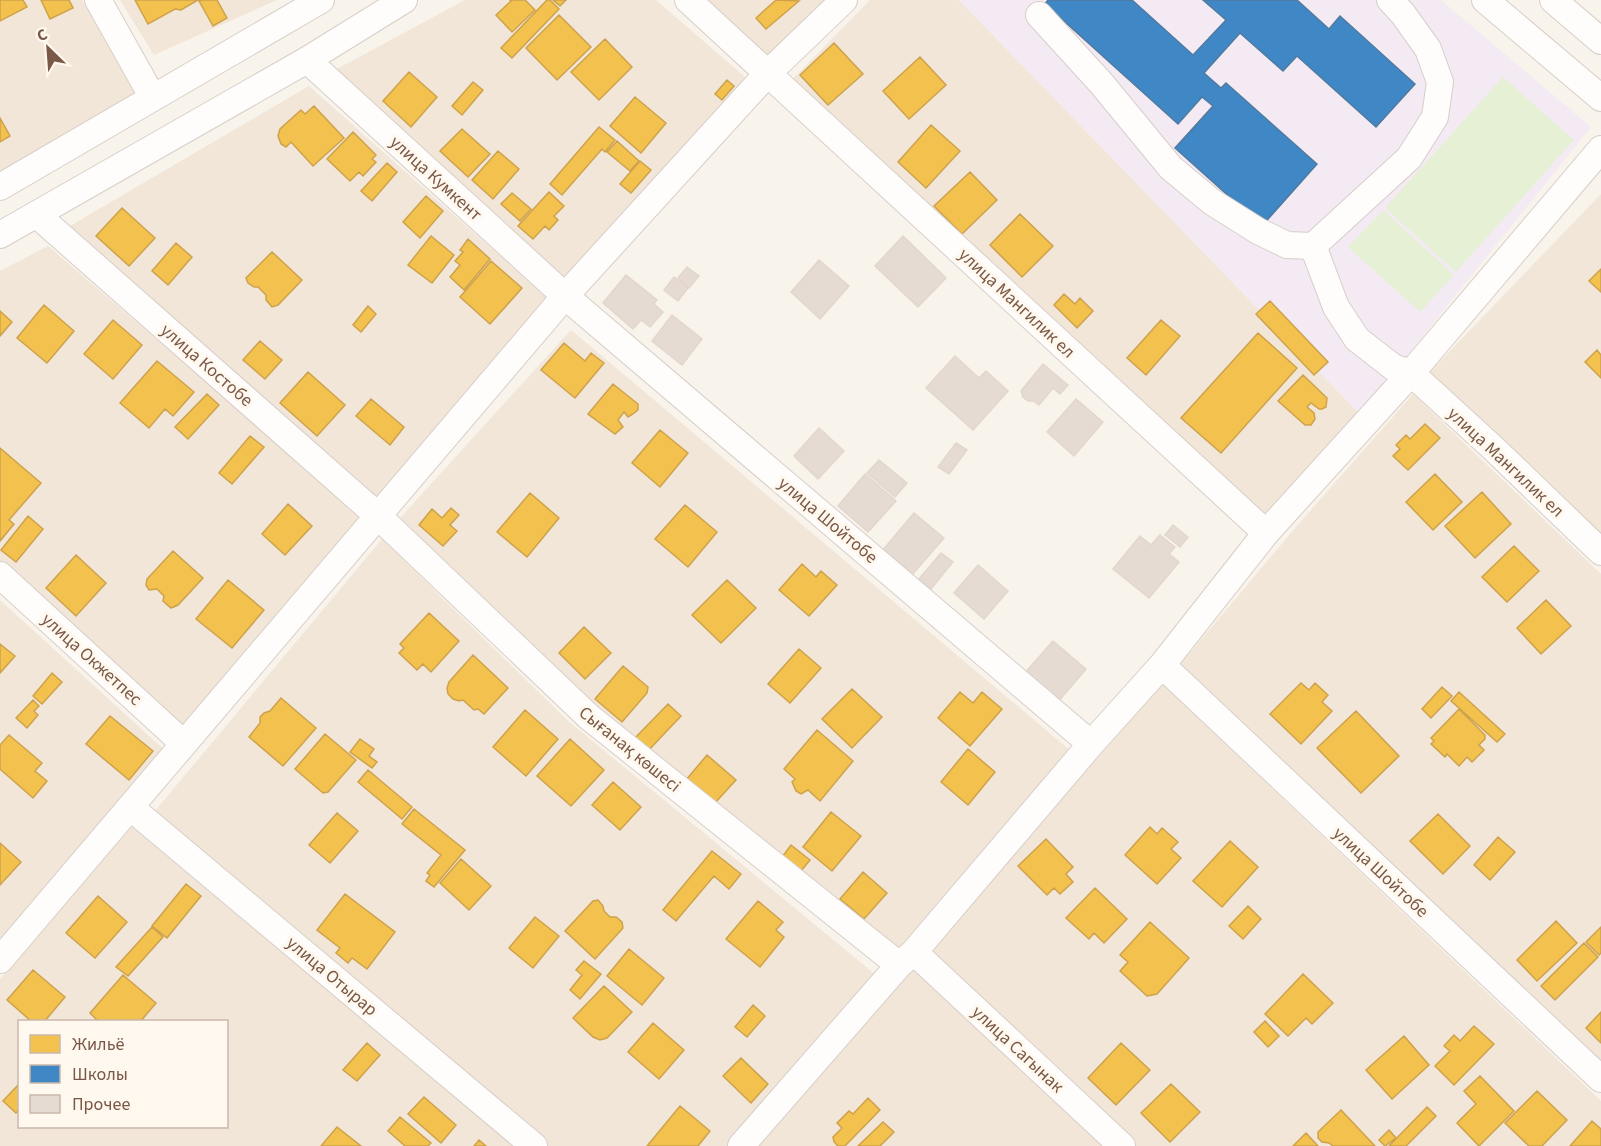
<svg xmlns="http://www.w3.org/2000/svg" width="1601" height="1146" viewBox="0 0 1601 1146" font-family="'Source Sans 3',sans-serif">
	<rect width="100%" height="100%" fill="#f8f3eb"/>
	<!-- residential -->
	<path fill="#f2e6d8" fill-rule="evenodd" d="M0,0H82L135,94L0,177Z
		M120,0H277L154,55Z
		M465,0H656L745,77L568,282L324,76Z
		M698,0H825L768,59Z
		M870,0H959L1360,414L1258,529L784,88Z
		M309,86L555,305L376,507L58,233Z
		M1601,194V548L1424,378Z
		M48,246L374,527L186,745L0,571V271Z
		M571,330L1072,752L893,963L600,715L391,528Z
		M1413,394L1601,574V1076L1172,674L1296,527Z
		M382,539L567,720L882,980L732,1146H544L155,811Z
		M0,600L170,755L0,957Z
		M1162,684L1601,1101V1146H1135L930,950Z
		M132,827L514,1146H0V979ZM20,1022H226V1126H20Z
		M916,967L1106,1146H756Z"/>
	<!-- education -->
	<path fill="#f4eaf4" d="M959,0H1441L1591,127L1360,414Z"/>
	<!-- green -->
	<path fill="#e5f0d4" d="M1503,77L1574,140L1456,272L1385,208Z
		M1383,210L1454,275L1420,312L1348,247Z"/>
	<!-- homes -->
	<path fill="#f2c14e" stroke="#cea24c" stroke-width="1.5" d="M0,0H23L27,7L0,21Z
		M41,0H69L73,8L50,19Z
		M135,0H198L181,10L175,9L148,24Z
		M202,0H217L227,18L213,26L199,1Z
		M510,0H525L535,10L512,32L496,15L511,1Z
		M547,0H550L559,9L512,58L501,48Z
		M553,0H566L560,6Z
		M776,0L799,1L766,29L756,18Z
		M559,15L591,47L557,80L526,48Z
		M605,39L632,67L599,100L571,72Z
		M834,43L863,74L828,105L800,75Z
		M920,57L946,85L909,119L883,91Z
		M409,72L437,97L411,127L383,101Z
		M727,80L734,86L722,100L715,94Z
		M473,82L483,90L462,115L452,106Z
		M635,97L666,123L641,153L610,126Z
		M314,106L344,138L313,166L291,142L286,147L281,144L278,136L280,129L301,110L305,114Z
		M0,118L10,136L0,142Z
		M931,125L960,151L926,188L898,162Z
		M599,127L615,140L605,152L602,149L562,195L550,184Z
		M462,129L490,154L468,177L440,151Z
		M353,132L376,155L372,159L376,162L363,176L359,172L350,181L327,159Z
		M617,141L639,161L630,171L607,152Z
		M498,151L519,169L493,199L472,180Z
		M640,161L651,170L631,193L620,184Z
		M387,163L397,172L372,201L361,191Z
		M970,172L997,200L962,234L934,206Z
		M549,192L564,206L554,216L558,220L549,230L545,226L533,239L518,226Z
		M512,193L531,209L520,221L501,204Z
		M426,196L443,211L420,238L403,222Z
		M122,208L155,238L129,266L96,236Z
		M1020,214L1053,246L1022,277L990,245Z
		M431,236L454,255L432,283L408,265Z
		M468,239L490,259L464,290L450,277L460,265L455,261L463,252L460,250Z
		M176,243L192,257L168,285L152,271Z
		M272,252L302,280L278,305L272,307L266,300V295L258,287H254L248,283L246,278Z
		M491,261L522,288L490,324L460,297Z
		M1601,269V292L1589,281Z
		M1064,294L1075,304L1080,298L1093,311L1077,328L1054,305Z
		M1270,301L1328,362L1314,375L1256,314Z
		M44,305L74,331L47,363L17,338Z
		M368,306L376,314L361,332L353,325Z
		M0,311L12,322L0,336Z
		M113,320L142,345L113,379L84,354Z
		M1161,320L1180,336L1146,375L1127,358Z
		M1258,333L1297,368L1221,453L1181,418Z
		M260,341L282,360L265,379L243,360Z
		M564,343L585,361L591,353L604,363L575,398L541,370Z
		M1597,350L1601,355V378L1585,362Z
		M157,361L194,392L173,416L165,409L149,428L120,403Z
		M308,372L345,405L317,436L280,403Z
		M1303,375L1327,398L1326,407L1322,409H1319L1311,403L1307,407L1314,413L1315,419L1311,425H1305L1278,401Z
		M613,384L638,404V410L633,414L628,417L624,412L618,420L623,427L615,434L588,414Z
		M207,394L219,405L188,439L175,427Z
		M371,399L404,427L390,445L356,416Z
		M1425,424L1440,438L1408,470L1393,456L1400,449L1396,445L1406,435L1410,439Z
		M660,430L688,453L660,487L632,463Z
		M250,436L264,447L232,484L219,473Z
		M0,448L41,483L9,520L14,524L0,541Z
		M1435,474L1462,502L1433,530L1406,502Z
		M1482,492L1511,524L1475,558L1445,526Z
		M530,493L559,518L527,557L497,532Z
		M288,504L312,526L285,555L262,534Z
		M685,505L717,532L688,567L655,539Z
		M451,508L459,515L450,525L457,531L443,546L419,525L432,509L442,518Z
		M28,516L43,529L16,562L1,550Z
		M1514,546L1539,571L1507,602L1482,577Z
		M173,551L203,578L178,605L171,608L163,601L164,596L157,589L149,590L146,585L147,579Z
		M76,555L106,583L76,616L46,588Z
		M802,564L816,577L821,571L837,585L809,616L779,590Z
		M228,580L264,610L232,648L196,619Z
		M727,580L756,608L721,643L692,615Z
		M1546,600L1571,626L1541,654L1517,628Z
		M429,613L459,641L431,672L423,664L417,670L399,653L404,648L400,644Z
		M584,627L611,653L585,679L559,653Z
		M0,644L15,656L0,673Z
		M799,649L821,668L790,703L768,684Z
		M473,655L508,688L484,714L478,709L474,710L463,700L459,701L453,699L448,694L447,688L449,682Z
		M623,666L648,687L647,693L622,722L595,699Z
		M52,673L62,682L42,704L33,696Z
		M1301,683L1309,690L1315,683L1328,695L1322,702L1332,711L1301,744L1270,714Z
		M1442,687L1452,696L1431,718L1422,709Z
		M852,689L882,717L852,748L822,719Z
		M960,692L973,703L982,692L1002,709L970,746L938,718Z
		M1459,692L1505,734L1497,742L1451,701Z
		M281,698L316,728L283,766L249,737L260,723V717L264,713L270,711Z
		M33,700L39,706L34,711L38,715L27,728L16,718Z
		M668,704L681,716L647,752L634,739Z
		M1459,709L1485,735V739L1479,745L1484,750L1472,762L1467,757L1459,766L1447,754L1445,757L1431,744L1434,741L1431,738Z
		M525,710L558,739L526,776L493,747Z
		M1356,711L1399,756L1361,793L1317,748Z
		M110,716L153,751L129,780L86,744Z
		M817,730L853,761L820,801L808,790L801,794L796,791L792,782L795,779L784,769Z
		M325,734L356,760L328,792L323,793L295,769Z
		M9,735L42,763L35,771L47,781L33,798L0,769V745Z
		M360,739L374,749L369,756L377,762L372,768L350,752Z
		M570,739L604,770L571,806L537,776Z
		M968,749L995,772L968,805L941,782Z
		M707,755L736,780L714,804L686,780Z
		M368,770L412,807L402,819L358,782Z
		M613,782L641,807L620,830L592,805Z
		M414,809L465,850L434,887L426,881L430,875L427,873L441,855L402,824Z
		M831,812L861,836L832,871L803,847Z
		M337,813L358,831L330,863L309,845Z
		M1438,814L1470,846L1443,874L1410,841Z
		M1150,827L1157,834L1162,828L1178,842L1171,849L1181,858L1157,884L1125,855Z
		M1498,837L1515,852L1490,880L1474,865Z
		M1046,839L1073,867L1066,874L1073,882L1060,894L1054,888L1047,895L1018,866Z
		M1230,841L1258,867L1222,907L1193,881Z
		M0,843L21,862L0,885Z
		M791,845L810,860L801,871L782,857Z
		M712,851L741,874L729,889L714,876L676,921L663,910Z
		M461,859L491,886L469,910L440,883Z
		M863,872L887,893L864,919L840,899Z
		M186,884L201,896L167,938L152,926Z
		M1095,888L1127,919L1104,943L1094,933L1089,939L1066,918Z
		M345,894L395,932L367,969L352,958L348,963L336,953L340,948L317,930Z
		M98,896L127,922L95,958L66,933Z
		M598,900L603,906L604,911L610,917H616L622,922L623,928L595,959L565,931L593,901Z
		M758,901L783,922L776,930L784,937L760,967L726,939Z
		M1248,906L1261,919L1243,939L1229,926Z
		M535,917L559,936L533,968L509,948Z
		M1556,921L1577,943L1537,981L1517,960Z
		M1150,922L1189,958L1157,994L1147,996L1120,971L1128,962L1120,955Z
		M152,927L163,937L128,976L116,967Z
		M1601,927V953L1599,955L1586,942Z
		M1584,943L1598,957L1555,1000L1541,986Z
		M629,949L664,978L642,1005L607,976Z
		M584,961L601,974L580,999L570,990L582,975L576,970Z
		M33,970L65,997L44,1022H32L7,1000Z
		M1303,974L1333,1003L1312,1024L1306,1018L1288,1036L1265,1014Z
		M123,975L156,1003L140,1022H99L90,1013Z
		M604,986L632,1012L607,1038L600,1040L593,1037L573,1018Z
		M753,1005L765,1016L747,1037L735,1027Z
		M1601,1012V1043L1586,1028Z
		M1265,1021L1279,1036L1268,1047L1254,1032Z
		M653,1023L684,1050L659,1079L628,1052Z
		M1474,1026L1494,1044L1454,1085L1435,1066L1450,1051L1444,1046L1454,1035L1460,1041Z
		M1404,1036L1429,1065L1392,1099L1366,1070Z
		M367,1043L380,1055L357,1081L343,1070Z
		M1121,1043L1150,1070L1116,1105L1088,1078Z
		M741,1058L768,1084L751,1103L723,1076Z
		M1480,1076L1514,1111L1479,1146L1457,1123L1476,1104L1464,1091Z
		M20,1083V1109L16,1113L3,1101Z
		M1171,1084L1200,1112L1170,1142L1141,1113Z
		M1537,1091L1567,1120L1542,1146H1529L1505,1123Z
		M424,1097L456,1125L441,1143L408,1114Z
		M868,1098L880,1110L845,1146H838L834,1142L833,1137L842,1128L837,1123L849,1111L853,1114Z
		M680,1106L710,1131L698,1146H647Z
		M1427,1107L1436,1116L1406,1146H1389Z
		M1341,1110L1375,1146H1333L1329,1143L1322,1142L1318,1138V1132Z
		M400,1117L431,1143L428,1146H405L388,1131Z
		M1592,1121L1601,1129V1146H1570Z
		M883,1122L894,1132L880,1146H858Z
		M337,1127L361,1146H321Z
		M1389,1130L1396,1138L1385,1146L1379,1140Z
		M1306,1133L1318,1146H1293Z
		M479,1140L486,1146H474Z"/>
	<!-- schools -->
	<path fill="#3f88c5" stroke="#517a9f" stroke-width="1.5" d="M1048,0H1132L1193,55L1226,20L1203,0H1297L1329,29L1340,16L1415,84L1376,127L1297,56L1283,71L1240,33L1204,73L1221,88L1226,83L1317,164L1262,226L1175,148L1213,106L1202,97L1178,124L1045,4Z"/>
	<!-- building -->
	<path fill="#e5dbd2" stroke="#e2d6cd" stroke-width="1.5" d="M903,236L946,278L918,307L875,266Z
		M819,260L849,286L820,319L791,292Z
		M687,267L699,276L689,288L678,278Z
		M626,275L657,300L654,304L663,312L650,327L641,320L633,329L603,303Z
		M674,277L688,288L678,301L664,290Z
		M672,315L702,339L682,365L652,341Z
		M955,356L979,378L986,371L1008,391L973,430L926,388Z
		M1043,364L1068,385L1060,394L1053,388L1039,405L1034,401H1028L1023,397L1021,391Z
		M1076,399L1103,422L1074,456L1047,432Z
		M819,428L844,451L818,479L794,456Z
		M956,443L967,450L949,474L938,467Z
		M879,460L907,483L895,497L867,473Z
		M865,474L896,501L868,532L838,506Z
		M914,513L944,538L911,576L882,551Z
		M1173,525L1188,537L1180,547L1165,535Z
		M1160,535L1175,547L1169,554L1179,562L1149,598L1113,569L1140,536L1151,545Z
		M941,553L953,562L931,589L919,579Z
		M978,565L1008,591L984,619L954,593Z
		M1053,641L1086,669L1057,703L1024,674Z"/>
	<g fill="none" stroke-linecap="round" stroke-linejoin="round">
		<defs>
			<path id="minor" d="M98,0L153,98
				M688,0L1266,533
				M1485,0L1601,98
				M1553,0L1601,41
				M1039,15L1101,83L1171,168L1212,202L1258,231L1287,245L1313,246L1409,158L1435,117L1440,82L1428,49L1403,14L1390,0
				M307,60L565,296L1091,744
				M0,187L321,0
				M37,215L377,515L589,717L899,965
				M0,235L307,60L404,0
				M1313,246L1336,307L1357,339L1393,367L1411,373L1493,448L1601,552
				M0,575L183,743
				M1162,665L1601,1079
				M130,807L534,1146
				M914,952L1122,1146
				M0,960L565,296L768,73L844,0
				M741,1146L899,965L914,952L1091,744L1162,665L1266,533L1411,373L1601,149"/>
		</defs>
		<!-- minor casing -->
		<use href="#minor" stroke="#d7cec8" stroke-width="28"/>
		<!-- minor -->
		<use href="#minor" stroke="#fefdfc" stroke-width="26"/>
	</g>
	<g text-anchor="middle" stroke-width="6" stroke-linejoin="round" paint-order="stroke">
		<!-- street labels -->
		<g font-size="18" fill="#7a5847" stroke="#fff8ee">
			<text transform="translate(436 178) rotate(42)" y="6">улица Кумкент</text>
			<text transform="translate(1017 303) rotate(43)" y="6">улица Мангилик ел</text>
			<text transform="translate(207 365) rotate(41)" y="6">улица Костобе</text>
			<text transform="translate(1506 462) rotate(43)" y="6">улица Мангилик ел</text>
			<text transform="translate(828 520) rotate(40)" y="6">улица Шойтобе</text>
			<text transform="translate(92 659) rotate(42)" y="6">улица Окжетпес</text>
			<text transform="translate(630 749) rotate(39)" y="6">Сығанақ көшесі</text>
			<text transform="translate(1381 872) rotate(43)" y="6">улица Шойтобе</text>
			<text transform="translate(332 976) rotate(40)" y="6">улица Отырар</text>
			<text transform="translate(1018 1049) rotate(43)" y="6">улица Сагынак</text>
		</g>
	</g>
	<!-- legend -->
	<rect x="18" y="1020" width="210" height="108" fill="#fff8ee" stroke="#cab8ab" stroke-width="1.5"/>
	<rect x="30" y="1035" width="30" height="18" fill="#f2c14e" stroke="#cab8ab" stroke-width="1.5"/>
	<text x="72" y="1050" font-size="18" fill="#7a5847">Жильё</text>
	<rect x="30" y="1065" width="30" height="18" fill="#3f88c5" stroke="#cab8ab" stroke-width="1.5"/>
	<text x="72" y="1080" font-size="18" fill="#7a5847">Школы</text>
	<rect x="30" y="1095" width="30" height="18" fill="#e5dbd2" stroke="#cab8ab" stroke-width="1.5"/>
	<text x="72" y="1110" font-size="18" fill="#7a5847">Прочее</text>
	<!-- north arrow -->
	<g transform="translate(48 48) rotate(335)" stroke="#fff8ee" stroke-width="4.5" paint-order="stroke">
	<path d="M0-4.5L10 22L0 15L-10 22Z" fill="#7a5847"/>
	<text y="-9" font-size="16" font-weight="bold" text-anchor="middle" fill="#7a5847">С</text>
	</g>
</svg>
